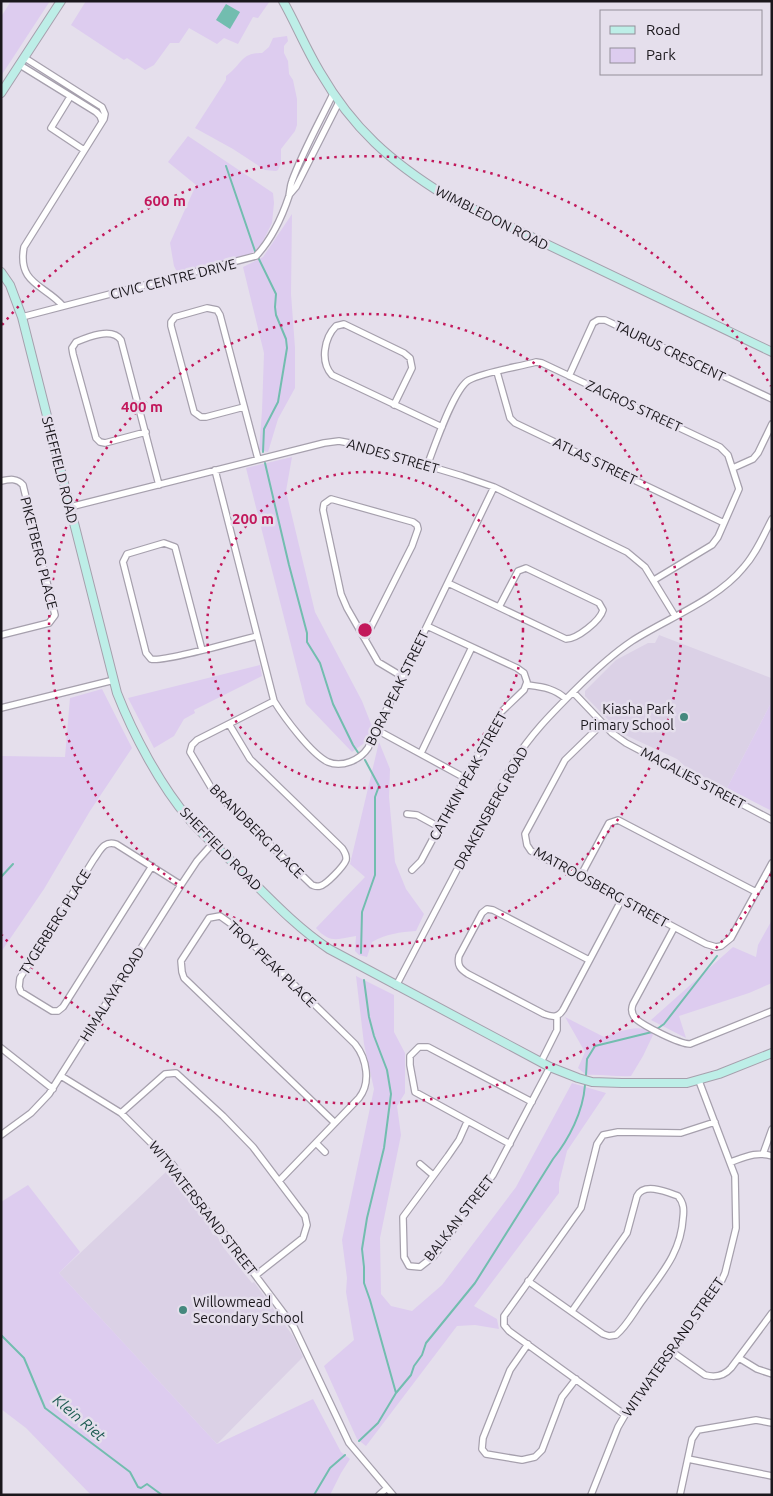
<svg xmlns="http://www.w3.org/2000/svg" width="773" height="1496" viewBox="0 0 773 1496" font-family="Ubuntu,sans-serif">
	<rect width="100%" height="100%" fill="#e5dfec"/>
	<!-- built -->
	<path fill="#dbd1e6" d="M659,635L771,678L772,701L727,788L689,770L677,759L621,733L585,696V691L616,660L648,643H655Z
		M168,1170L213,1229L211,1231L213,1235L216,1234L223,1247L252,1283L254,1282L293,1336L303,1357L217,1444L59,1273Z"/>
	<!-- green -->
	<path fill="#ddccef" d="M11,1H50L1,76V17Z
		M86,1H270L258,18L253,17L238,44L224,38L217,44L189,28L179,43H170L154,65L145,70L127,58L124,60L71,25Z
		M287,36L288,41L284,46V53L288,61L289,74L293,80L297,99V125L295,131L281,149V163L278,170L276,171L265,170L233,149L195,128L226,80V76C243,64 240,53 262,53L269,47L273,38Z
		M188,136L273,193L274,203L272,223L261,245L251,254L177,272L174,266L170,243L196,185L168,162Z
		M292,214L291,294L295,348V388L278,419L268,452L259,450L262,411L264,353L243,267L263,257Z
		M292,457L286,491L315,612L362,701L373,729L363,744L352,752L306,704L246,468Z
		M260,665L262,676L194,710L195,713L184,719L174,736L154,748L128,698Z
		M102,689L132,748L90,811L44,889L1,952V756L65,757L70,698Z
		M772,701V811L727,788Z
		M379,742L390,769L389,797L395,862L406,889L424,914L416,931C400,932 386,934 372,942L367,957L359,955L355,951L356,936C338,939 330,944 316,928L365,877L350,864Z
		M772,920V983L749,993L679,1016L686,1038L651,1020L733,947L756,957L758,945Z
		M356,976L394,995V1032L405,1053V1093L397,1106L401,1135L380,1238L381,1294L391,1306L412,1311L442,1285L516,1187L572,1083L606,1093L567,1151L559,1183V1193L474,1306L497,1319L499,1329L475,1325L457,1326L366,1446L357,1439L324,1366L354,1340L346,1292L347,1278L342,1240L374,1089L364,1044Z
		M565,1017L604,1037C619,1032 637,1023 652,1032L653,1035L643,1056L631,1076C616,1077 601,1074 586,1075L578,1068L585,1052Z
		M28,1185L80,1252L59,1273L217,1444L313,1399L341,1452L350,1459L341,1473L330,1495H91L26,1428L1,1409V1202Z"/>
	<!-- water -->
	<path fill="#72bdaf" d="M226,4L240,12L230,29L216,20Z"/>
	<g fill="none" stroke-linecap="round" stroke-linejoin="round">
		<!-- stream -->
		<path stroke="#72bdaf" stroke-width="2" d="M226,166L255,251L276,294L275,307L276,315L286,339L287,348L278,402L264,429L263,452
			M265,463L289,565L307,633V642L320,663L333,704L353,745L359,754
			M1,877L13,864
			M361,953L362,912L375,875V797L379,786L365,760
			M657,1029L664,1024L717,956
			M586,1075L587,1059L595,1046L652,1032
			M1,1335L24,1358L45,1408L130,1472L138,1487L141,1488L147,1484L162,1495
			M396,1393L411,1375L414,1366L422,1355L426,1343L475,1283L553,1159C569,1139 583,1112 585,1085
			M359,1441L378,1423L396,1393L370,1300L364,1283V1267L362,1249L367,1218L384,1148L391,1094L387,1070L374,1036L369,1017L364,980
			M314,1495L330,1468L345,1455"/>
		<defs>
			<path id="street" d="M25,58L102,107L105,114L104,119L24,247C17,284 45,285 63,306
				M20,65L96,112L100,116L102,121
				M70,97L51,128L84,150
				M290,194L296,187L339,102
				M22,317L256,256C271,240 282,217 289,196C290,191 290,186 292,181C303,151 319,123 333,94
				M497,372L510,418L515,423L724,523
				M569,376L593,323L598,320H605L772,399
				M394,405L412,368L410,358L404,353L344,324L336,326C324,338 320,362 332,375L442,427
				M244,407L206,417H201L194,412L171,326V322L175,317L207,308L217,310L220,315L258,459
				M146,432L105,443L100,442L96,438L73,354L72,348L76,342C88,337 112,327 121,340L159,485
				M427,466C434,448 454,388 469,380C484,372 518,367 536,362L542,363L720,447L728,455L739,489L718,537L712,545L654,580
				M733,468L753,459L758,453L772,424
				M215,470L274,701C284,717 311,754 328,762C342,768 360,760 368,748L494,487
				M1,481C10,479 17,478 23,485L55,615L49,623L1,635
				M70,507L324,443L339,441L355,444L462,476L494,487L627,552L645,567L675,616
				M448,583L566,639C577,639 600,621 603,610L599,603L526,568L518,571L499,607
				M365,639L412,546L418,529L417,525L413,522L331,499L324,504L323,510L341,594L347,608L378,662L403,677
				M202,650L175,547L164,543L127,554L123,562L146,653L151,659C161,663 241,640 257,636
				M527,685C542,687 554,688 566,699
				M573,692L612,733L626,743L772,820
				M1,708L114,680
				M603,723L565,760L525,834L527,845L531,851L706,944L716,947L721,946L731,938L772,863
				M229,724L250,759L342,848C344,851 347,855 346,860C344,866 326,885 320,886C316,887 315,886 312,885L212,789L190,752L192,745L197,740L274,701
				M377,730L465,778
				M421,753L472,647
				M407,814L417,815L439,827
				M152,866L63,1007L58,1011H52L21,992L19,987L20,978L94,859C100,851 104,840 116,844L181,885
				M412,870L421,861L500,713L524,690L527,682L524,673L517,668L427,626
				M580,877L609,823L618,820L756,892
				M674,928L633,1004C631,1009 631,1014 636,1019C644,1026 679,1044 690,1044L772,1011
				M589,960L493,910L487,909L482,913L459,956C457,965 460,969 468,974L544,1014C552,1017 558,1018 563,1010L622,899
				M396,986L513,763C530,735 551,714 574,691C592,673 611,655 632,641C666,619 717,600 743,568C756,554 763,536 772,519
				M1,1048L53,1089
				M541,1062L557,1030V1016
				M61,1076L121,1113L172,1164L294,1327L349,1443L393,1495
				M121,1113L165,1074L176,1073L223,1116L253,1147L305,1216L307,1225L303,1238L256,1275
				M467,1122L459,1140L448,1156L403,1217L404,1257L409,1266L420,1267L434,1256L493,1175L550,1067
				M1,1135L31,1113L49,1094L181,885L197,861L213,843
				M316,1143L325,1152
				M510,1144L415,1092L410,1065V1056L419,1047H428L532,1102
				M763,1154L772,1129
				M731,1162C745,1157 757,1151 772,1156
				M420,1164L433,1175
				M279,1181L359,1098C371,1083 367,1059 355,1044L234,926L220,916L209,918L181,961L182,972L184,978L335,1123
				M528,1281L603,1334L609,1336L616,1335C626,1327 634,1312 642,1301C661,1274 681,1253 683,1218C684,1210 684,1203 678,1196C667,1192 644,1182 637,1196L627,1233L572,1311
				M528,1344L510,1370L483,1438L482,1449L486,1454L522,1460L535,1457L542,1450L562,1397L576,1379
				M671,1351L705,1375C716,1378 724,1376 731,1368L772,1313
				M739,1358L757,1369L772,1374
				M625,1415L509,1331L504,1325V1316L581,1208L597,1144L603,1135L618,1132L681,1133L715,1122
				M688,1459L772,1476
				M379,1495L387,1488
				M591,1495L618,1427L625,1415L720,1284L725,1273L736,1228L735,1176L699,1081
				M680,1495L692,1439L698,1430L756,1420L772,1423"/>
			<path id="secondary" d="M283,1C296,24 306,49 320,72C353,129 391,162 446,196L772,352
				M1,93L61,1
				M1,272L10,285L22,317L117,693C133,734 160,785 189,819C207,840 229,858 249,878C274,903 299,929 329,949L550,1067L578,1078L592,1082L622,1083H687L719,1074L772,1053"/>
		</defs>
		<!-- street casing -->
		<use href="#street" stroke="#a6a0ad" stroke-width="8"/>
		<!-- secondary casing -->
		<use href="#secondary" stroke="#a6a0ad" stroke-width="10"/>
		<!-- street -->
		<use href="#street" stroke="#fff" stroke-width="5.5"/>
		<!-- secondary -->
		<use href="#secondary" stroke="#bdeee7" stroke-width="8"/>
	</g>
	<!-- distance rings -->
	<g fill="none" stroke="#c2185b" stroke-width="2.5" stroke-dasharray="2.5 5">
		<circle cx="365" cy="630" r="158"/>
		<circle cx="365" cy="630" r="316"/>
		<path d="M771 874A474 474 0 0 1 2 935M2 325A474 474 0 0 1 771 386"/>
	</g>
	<!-- markers -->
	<g fill="#44887d" stroke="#e5dfec" stroke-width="2">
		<circle cx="684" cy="717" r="5"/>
		<circle cx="183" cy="1310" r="5"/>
	</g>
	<g text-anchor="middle" stroke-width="5" stroke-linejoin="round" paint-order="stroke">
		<!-- street labels -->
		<g font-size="14" fill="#1a171c" stroke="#e5dfec">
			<text transform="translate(492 218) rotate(27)" y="5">WIMBLEDON ROAD</text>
			<text transform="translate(173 279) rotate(-14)" y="5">CIVIC CENTRE DRIVE</text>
			<text transform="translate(670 351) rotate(26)" y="5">TAURUS CRESCENT</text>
			<text transform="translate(634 406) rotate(25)" y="5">ZAGROS STREET</text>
			<text transform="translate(393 456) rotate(16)" y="5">ANDES STREET</text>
			<text transform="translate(595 461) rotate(26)" y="5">ATLAS STREET</text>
			<text transform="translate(60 470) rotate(76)" y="5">SHEFFIELD ROAD</text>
			<text transform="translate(39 553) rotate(76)" y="5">PIKETBERG PLACE</text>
			<text transform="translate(397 688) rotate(-64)" y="5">BORA PEAK STREET</text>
			<text transform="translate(468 776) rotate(-61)" y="5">CATHKIN PEAK STREET</text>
			<text transform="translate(693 778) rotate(28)" y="5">MAGALIES STREET</text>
			<text transform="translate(491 808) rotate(-61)" y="5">DRAKENSBERG ROAD</text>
			<text transform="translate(257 831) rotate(45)" y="5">BRANDBERG PLACE</text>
			<text transform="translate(221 849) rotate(46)" y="5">SHEFFIELD ROAD</text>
			<text transform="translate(601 887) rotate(29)" y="5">MATROOSBERG STREET</text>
			<text transform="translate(55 922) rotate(-58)" y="5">TYGERBERG PLACE</text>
			<text transform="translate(272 964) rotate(44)" y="5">TROY PEAK PLACE</text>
			<text transform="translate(112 994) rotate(-58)" y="5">HIMALAYA ROAD</text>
			<text transform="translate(203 1208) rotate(52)" y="5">WITWATERSRAND STREET</text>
			<text transform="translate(459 1218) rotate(-52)" y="5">BALKAN STREET</text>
			<text transform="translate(673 1347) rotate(-55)" y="5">WITWATERSRAND STREET</text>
		</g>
		<!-- poi labels -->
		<g font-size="14" fill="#1a171c" stroke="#e5dfec" text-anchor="end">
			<text x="674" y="714">Kiasha Park<tspan x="674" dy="16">Primary School</tspan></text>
			<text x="193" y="1307" text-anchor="start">Willowmead<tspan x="193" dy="16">Secondary School</tspan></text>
		</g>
		<!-- water labels -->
		<g font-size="15" font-style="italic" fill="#1e5c52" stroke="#e5dfec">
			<text transform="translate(79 1418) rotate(40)" y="5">Klein Riet</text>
		</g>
	</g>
	<circle cx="365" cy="630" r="8" fill="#c2185b" stroke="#e5dfec" stroke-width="2.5"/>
	<g font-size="15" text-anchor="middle" font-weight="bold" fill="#c2185b" stroke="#e5dfec" stroke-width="5" stroke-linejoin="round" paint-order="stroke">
		<text x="165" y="206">600 m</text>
		<text x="142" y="412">400 m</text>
		<text x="253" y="524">200 m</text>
	</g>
	<!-- border -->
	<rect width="773" height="1496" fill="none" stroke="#1a171c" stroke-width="5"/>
	<!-- legend -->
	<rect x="600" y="10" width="162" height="65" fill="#e5dfec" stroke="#948f99"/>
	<rect x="610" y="26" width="25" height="8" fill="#bdeee7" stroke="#948f99"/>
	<text x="646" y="35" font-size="15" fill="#1a171c">Road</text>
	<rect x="610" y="48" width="25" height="15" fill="#ddccef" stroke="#948f99"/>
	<text x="646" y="60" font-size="15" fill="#1a171c">Park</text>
</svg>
